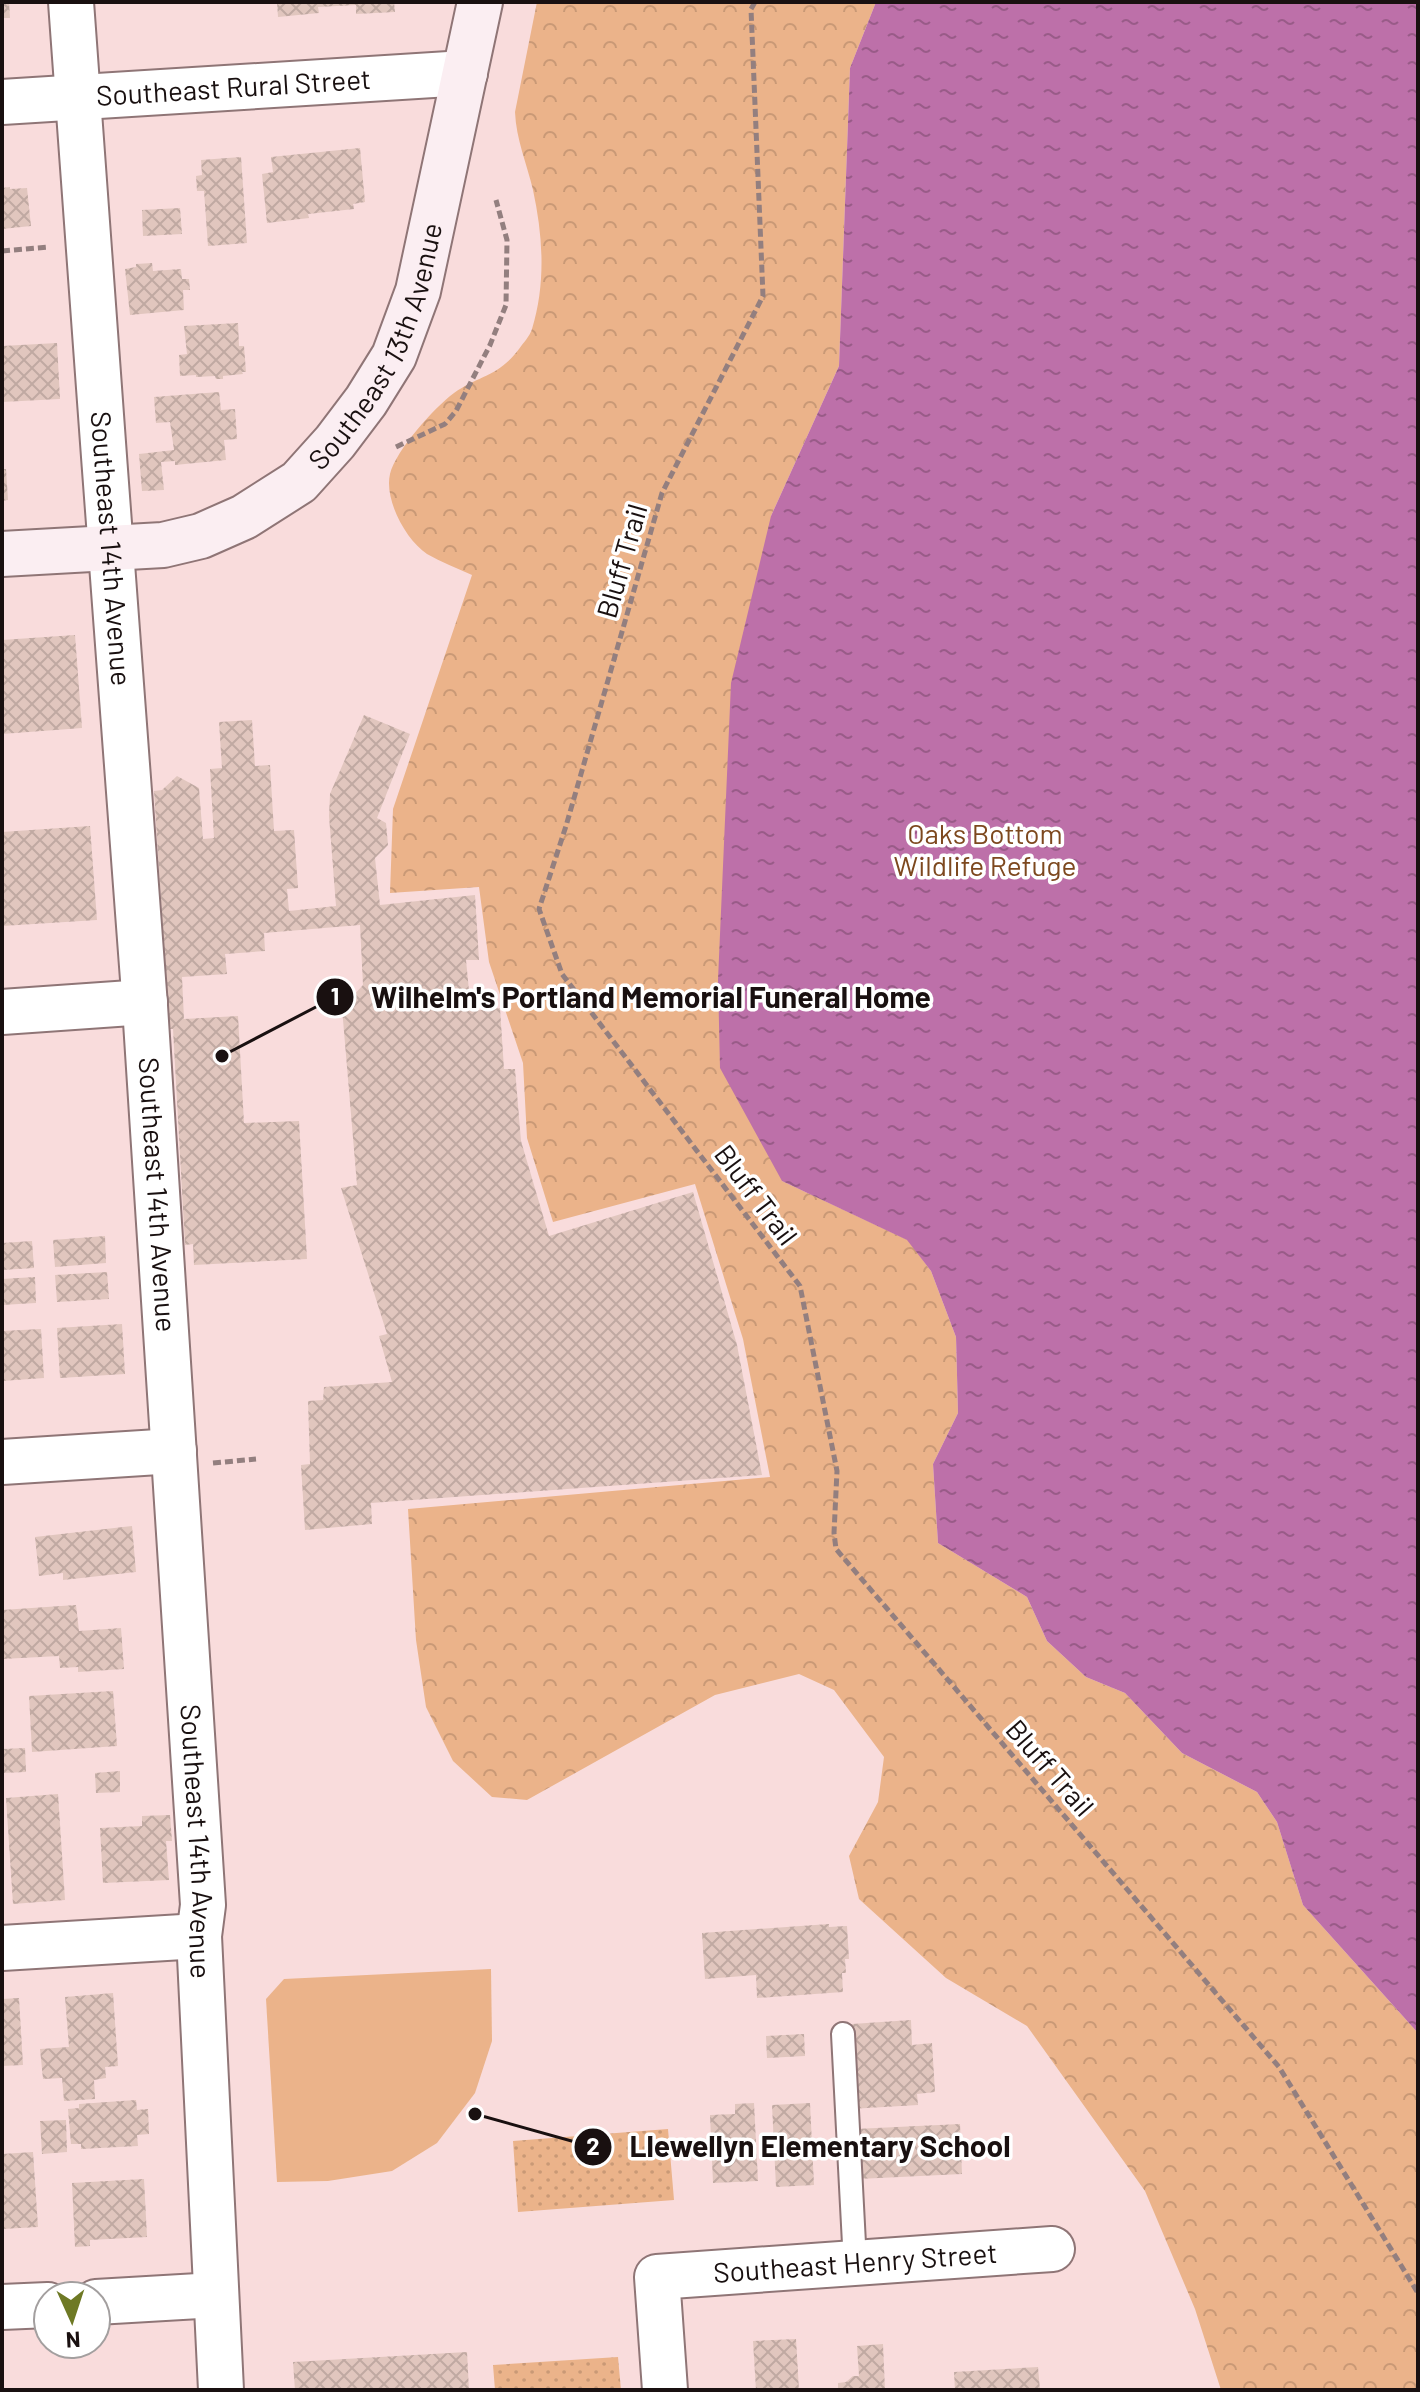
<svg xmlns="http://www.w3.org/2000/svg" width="1420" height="2392" viewBox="0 0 1420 2392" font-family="Barlow,sans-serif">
	<defs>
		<pattern id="grass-dots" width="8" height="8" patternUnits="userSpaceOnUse" patternTransform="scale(2)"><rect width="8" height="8" fill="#ebb38a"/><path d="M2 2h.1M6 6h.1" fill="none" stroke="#c99976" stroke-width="1.8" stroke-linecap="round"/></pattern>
		<pattern id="forest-crowns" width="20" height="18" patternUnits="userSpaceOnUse" patternTransform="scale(2)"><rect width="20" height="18" fill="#ebb38a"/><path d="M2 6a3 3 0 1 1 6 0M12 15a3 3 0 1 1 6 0" fill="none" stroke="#c99976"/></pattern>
		<pattern id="water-ripples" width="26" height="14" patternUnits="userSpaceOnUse" patternTransform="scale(2)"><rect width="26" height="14" fill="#bd70a9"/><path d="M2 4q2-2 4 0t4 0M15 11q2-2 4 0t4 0" fill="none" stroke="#995b88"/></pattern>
		<pattern id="building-cross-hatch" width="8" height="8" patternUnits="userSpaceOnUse" patternTransform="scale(2)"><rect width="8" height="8" fill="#e1c6be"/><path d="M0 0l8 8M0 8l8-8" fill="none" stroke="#c0a9a2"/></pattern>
	</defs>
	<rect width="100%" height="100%" fill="#f9dcdc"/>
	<!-- grass -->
	<path fill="url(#grass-dots)" d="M668,2129L674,2200L518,2212L513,2141Z
		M618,2357L621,2390H495L493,2365Z"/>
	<!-- forest -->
	<path fill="url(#forest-crowns)" d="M537,2H876L850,68L839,366L771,516L782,1181L908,1240L931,1271L956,1337L958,1413L933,1464L938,1543L1027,1597L1047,1641L1086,1677L1125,1693L1182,1753L1257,1792L1277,1822L1303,1905L1418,2033V2390H1221L1195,2309L1145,2191L1027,2026L946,1978L859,1899L849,1856L878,1802L884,1757L834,1690L799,1674L715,1695L527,1800L492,1797L453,1761L426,1707L416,1640L408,1509L770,1477L743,1339L695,1184L553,1222L527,1138L523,1063L489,962L479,887L390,893L393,809L472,575C457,568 441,562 427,554C406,540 384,500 390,474C396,450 434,408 454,393C479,375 498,377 519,349C523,343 530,336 532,329C546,283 543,236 533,190C527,164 516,139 515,112Z"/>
	<!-- garden -->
	<path fill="#ebb38a" d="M491,1969L492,2041L475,2093L437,2143L392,2171L328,2181L277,2182L266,1999L284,1979Z"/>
	<!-- water -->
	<path fill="url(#water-ripples)" d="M876,2H1418V2033L1303,1905L1277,1822L1257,1792L1182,1753L1125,1693L1086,1677L1047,1641L1027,1597L938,1543L933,1464L958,1413L956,1337L931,1271L907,1240L782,1181L720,1068L718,980L731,683L771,516L839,366L850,68Z"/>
	<!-- building -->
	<path fill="url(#building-cross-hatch)" d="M2,2H9L10,18H2Z
		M277,2H394L395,12L356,14V5L318,7L319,13L278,17Z
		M360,148L365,202L353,204L354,209L308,214L309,218L267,223L262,174L273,172L271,157Z
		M241,157L247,243L208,246L204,191H197L196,176L202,175L201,160Z
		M10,187V189L27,188L31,226L2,229V188Z
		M180,208L182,234L143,236L142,210Z
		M152,263L153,271L181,269L182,279H189L190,290H183L184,310L130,315L125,269L136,267V264Z
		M238,323L239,346H244L246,372H242L243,374L223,376V379H216L215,376L196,377V375L180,376L179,355L187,354L184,326Z
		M57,343L60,399L2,402V346Z
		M219,392L221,410L235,409L237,439L224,440L226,460L175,465V461L161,462L164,490L142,491L139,454L174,450L170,422L156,423L154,397Z
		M2,469H6L8,500L2,501Z
		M75,635L82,728L2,734V640Z
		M364,715L410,734L377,818L386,823L388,845L375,858L380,905L475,895L479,960H466L471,1011L500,1008L504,1069H515L521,1141L549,1236L693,1192L737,1345L762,1475L371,1503L372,1524L305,1530L301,1465L310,1464L308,1401L323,1400L324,1387L392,1382L379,1336L387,1334L341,1188L357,1185L342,1008L363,985L360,925L264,933L265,951L225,954L227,974L182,977L184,1019L238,1016L244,1123L299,1121L307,1259L194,1265L193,1244L185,1245L173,1029H169L154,791L162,790L177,776L199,788L203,839L214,838L210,769L222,768L219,722L252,720L255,766L270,765L274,831L294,830L298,888L287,889L289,911L336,906L329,816L330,794Z
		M90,826L97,920L2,926V832Z
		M105,1236L106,1263L55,1267L53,1240Z
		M32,1241L34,1268L2,1270V1243Z
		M107,1272L109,1299L57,1302L55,1275Z
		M35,1277L36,1303L2,1305V1279Z
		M122,1324L125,1374L60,1378L57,1328Z
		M41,1329L44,1378L2,1381V1331Z
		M132,1526L136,1572L63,1580V1573L39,1576L35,1537Z
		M76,1605L79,1631L121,1628L124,1669L78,1672V1667L60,1668L59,1656L2,1659V1610Z
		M113,1691L117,1746L32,1752L29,1696Z
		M25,1748L26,1772L2,1773V1749Z
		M120,1771V1792L96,1793L95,1773Z
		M58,1794L65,1900L13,1904L6,1798Z
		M170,1815L172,1841H166L169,1880L103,1883L100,1828L142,1826V1816Z
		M829,1924V1927L847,1926L849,1959H845L846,1973H842L843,1992L757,1998L756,1975L705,1979L702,1933Z
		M113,1993L118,2066L105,2067L106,2078L94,2080L95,2099L64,2101L62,2078L43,2079L40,2049L69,2047L65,1997Z
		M19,1998L23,2065L2,2066V1999Z
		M911,2020L912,2045L932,2043L935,2092L917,2094L918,2105L850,2109L852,2024Z
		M804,2034L805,2056L767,2058L766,2036Z
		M136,2100L137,2110L148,2109L149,2134L137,2135L138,2146L81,2149V2144H71L68,2109L79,2108V2104Z
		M754,2103L758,2181L713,2183L710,2115L735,2114V2104Z
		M810,2103L814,2185L776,2187L772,2105Z
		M66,2120L67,2152L42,2154L40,2121Z
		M960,2124L962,2174L858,2179L855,2129Z
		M33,2152L38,2227L2,2229V2154Z
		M144,2179L147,2237L90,2240V2246L75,2247L72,2183Z
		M796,2339L799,2390H756L753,2341Z
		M883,2344L885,2390H838V2383L846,2382L853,2376H859L857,2346Z
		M467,2352L469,2390H295L293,2362Z
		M1038,2367L1040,2390H955L954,2372Z"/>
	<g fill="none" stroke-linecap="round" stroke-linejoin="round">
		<defs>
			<path id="lane" d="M843,2034L855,2263"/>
			<g id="street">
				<path id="s1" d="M71,2C93,337 122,671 145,1006C165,1305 184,1605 203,1905L199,1936L221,2390"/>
				<path id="s2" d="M2,102L465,73"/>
				<path d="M2,1012L145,1002"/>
				<path d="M2,1462L174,1451"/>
				<path d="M2,1948L199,1936"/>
				<path d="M96,2302L216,2295"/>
				<path d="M2,2307L48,2305"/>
				<path id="s3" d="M665,2390L657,2277L1052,2249"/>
			</g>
			<g id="secondary">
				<path id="s4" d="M2,554L163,545L201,536L244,517L299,482L335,442L366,401L394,356L418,291L480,2"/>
			</g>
		</defs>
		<!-- lane casing -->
		<use href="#lane" stroke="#8f7576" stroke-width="26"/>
		<!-- street casing -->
		<use href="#street" stroke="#8f7576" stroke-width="48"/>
		<!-- secondary casing -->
		<use href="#secondary" stroke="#8f7576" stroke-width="48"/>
		<!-- path -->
		<path stroke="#937f7f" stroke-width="5" stroke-dasharray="8 4" stroke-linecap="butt" d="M755,2L751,9L763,296L662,493L566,826L539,909L562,974L800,1286L837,1471L834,1533L836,1549L1279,2067L1418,2293
			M2,251L49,247
			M396,447L445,424L456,411L490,345L506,305L507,240L496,200
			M213,1463L256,1459"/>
		<!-- lane -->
		<use href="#lane" stroke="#fff" stroke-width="22"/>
		<!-- street -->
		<use href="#street" stroke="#fff" stroke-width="44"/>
		<!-- secondary -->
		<use href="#secondary" stroke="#fbeef2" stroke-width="44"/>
	</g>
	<g text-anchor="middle" stroke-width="7" stroke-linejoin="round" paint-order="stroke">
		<!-- street labels -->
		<g font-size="28" fill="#191010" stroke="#fff">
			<text dy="10" stroke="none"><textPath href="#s2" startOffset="232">Southeast Rural Street</textPath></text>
			<text dy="10" stroke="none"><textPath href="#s4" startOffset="472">Southeast 13th Avenue</textPath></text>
			<text dy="10" stroke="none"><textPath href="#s1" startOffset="548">Southeast 14th Avenue</textPath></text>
			<text transform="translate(622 561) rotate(-74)" y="10">Bluff Trail</text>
			<text transform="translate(756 1195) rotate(53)" y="10">Bluff Trail</text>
			<text dy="10" stroke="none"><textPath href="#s1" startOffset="1196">Southeast 14th Avenue</textPath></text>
			<text transform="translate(1050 1768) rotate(49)" y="10">Bluff Trail</text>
			<text dy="10" stroke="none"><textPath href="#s1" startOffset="1844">Southeast 14th Avenue</textPath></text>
			<text dy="10" stroke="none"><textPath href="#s3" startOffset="312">Southeast Henry Street</textPath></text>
		</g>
		<!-- park labels -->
		<g font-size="28" fill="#7d481e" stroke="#fff">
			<text x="985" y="844">Oaks Bottom<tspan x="985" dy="32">Wildlife Refuge</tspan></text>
		</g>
	</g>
	<!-- callouts -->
	<path fill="none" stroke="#191010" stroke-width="3" d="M222 1056L335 997M475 2114L593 2147"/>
	<g fill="#191010" stroke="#fff" stroke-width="3">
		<circle cx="222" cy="1056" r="8"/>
		<circle cx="475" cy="2114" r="8"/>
		<circle cx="335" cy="997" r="20"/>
		<circle cx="593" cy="2147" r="20"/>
	</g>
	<g font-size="24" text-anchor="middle" font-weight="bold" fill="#fff">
		<text x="335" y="1005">1</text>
		<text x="593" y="2155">2</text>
	</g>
	<g font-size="30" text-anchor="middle" font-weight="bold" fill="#191010" stroke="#fff" stroke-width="7" stroke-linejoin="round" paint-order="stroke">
		<text x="651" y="1008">Wilhelm's Portland Memorial Funeral Home</text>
		<text x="820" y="2157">Llewellyn Elementary School</text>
	</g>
	<!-- border -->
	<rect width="1420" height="2392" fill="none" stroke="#191010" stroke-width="8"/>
	<!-- north arrow -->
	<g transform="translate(72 2320) rotate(177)"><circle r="38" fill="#ffffff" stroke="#a39f9f" stroke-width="2"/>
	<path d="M0-6L14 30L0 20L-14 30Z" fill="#6e7925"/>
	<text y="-12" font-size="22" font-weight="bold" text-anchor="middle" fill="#191010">N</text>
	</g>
</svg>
